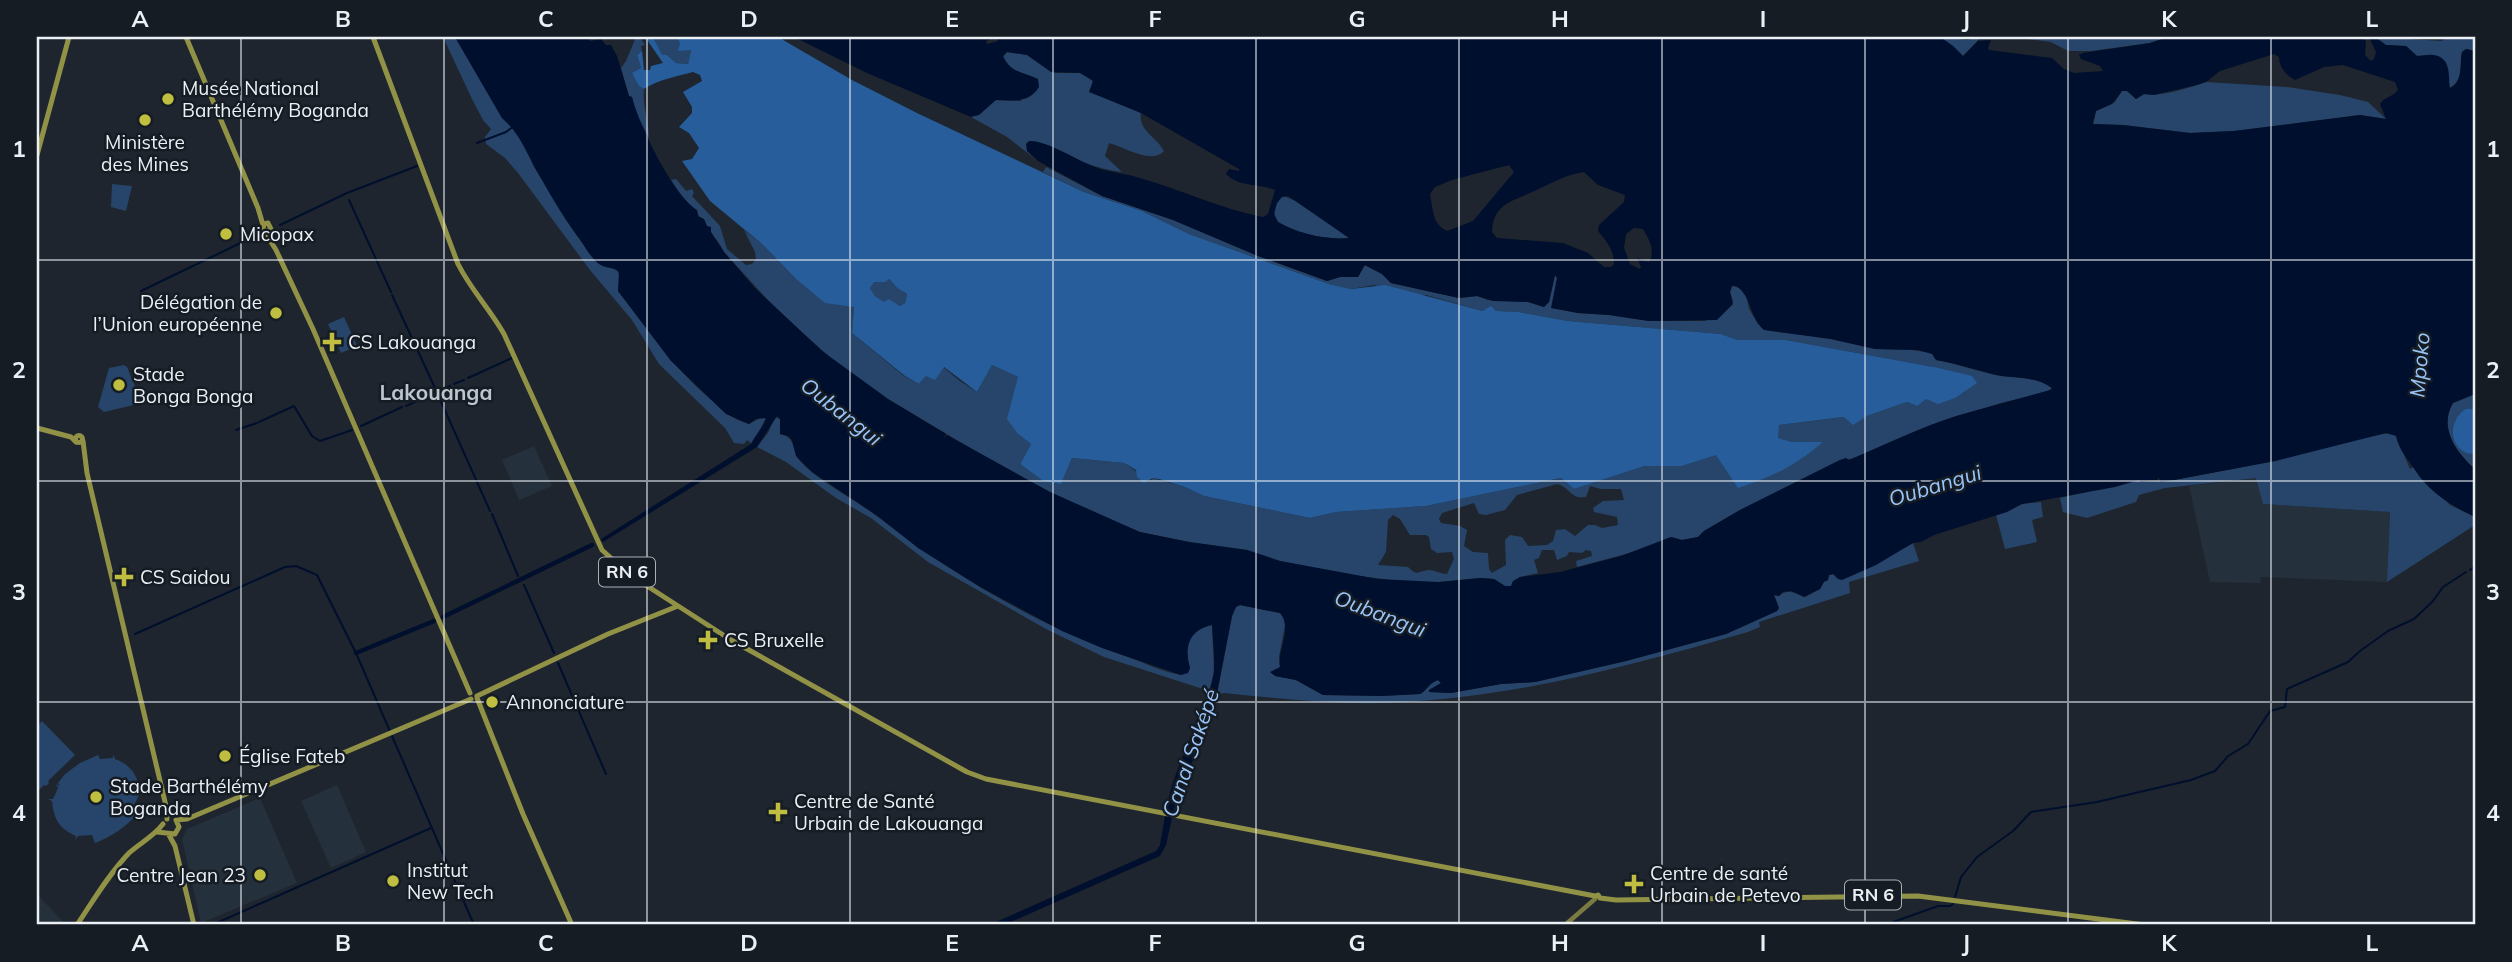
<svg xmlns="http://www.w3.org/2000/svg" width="2512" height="962" viewBox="0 0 2512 962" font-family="Mulish,sans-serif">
	<rect width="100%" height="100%" fill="#1e252e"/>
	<!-- built -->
	<path fill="#25303d" d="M534,446L552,486L519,500L502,460Z
		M2257,478L2263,504L2390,512L2387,582L2260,577L2261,583L2210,582L2189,486Z
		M337,785L366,852L331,868L301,801Z
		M260,798L297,883L201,923L182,839L187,829Z
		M37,894L66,925H37Z"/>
	<!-- green -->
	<path fill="#27456a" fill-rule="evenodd" d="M443,37H455L502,118L513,128L526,146L533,165L577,236L598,263L617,270L620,277L618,291C649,330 670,364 709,398C722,410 731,419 749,424L766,415C765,423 754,440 749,446L751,443L747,440L744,444L734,443L725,428L659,364L632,320L590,270L518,173L505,158L486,144L485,137L491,129L483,120L472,99Z
		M636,37H645L641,39L645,45L641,46L642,51L637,55L641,68L639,86L644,89C642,106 649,120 649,138L635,111L632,97L629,96L621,68L626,61Z
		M645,37H677L680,44L691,50L688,64L676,63L667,55H661L654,39Z
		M1940,37L1967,40L1981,37L1963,56L1953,46Z
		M2012,37H2168L2150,43L2091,51H2068L2051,42Z
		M2375,37L2442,41L2446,37H2475V51L2466,49L2462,52C2460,65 2463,81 2450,88L2427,55L2417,56L2406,46L2386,45Z
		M1007,52L1027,55L1055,73H1080L1092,79L1095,93L1141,113C1138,131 1157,137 1164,151C1151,165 1125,147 1109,143L1105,156L1122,172C1095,169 1071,158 1047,145L1027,151L1038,161L1007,137L971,117L996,100L1021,101L1031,76C1019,75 1009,68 1003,57Z
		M2206,82L2287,87L2340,95L2368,102L2386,119L2360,115L2234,131L2190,133L2123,125L2093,124L2096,111L2115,102L2122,91H2127L2136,99L2144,94C2162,97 2188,88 2206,82Z
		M1046,167L1102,196L1173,220L1258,256L1327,281L1340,277H1358L1364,265L1382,274L1391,283L1436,293L1459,298L1477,296L1488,300L1528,302L1544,307L1549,302L1555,275L1557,278L1552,308L1578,313L1609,315L1649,321H1705L1733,301L1730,292L1732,286L1740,288L1746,295L1749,309L1758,324L1767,330L1831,339L1875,349L1912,350L1932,353L1936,360C1956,364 1975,370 1995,375C2012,379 2039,375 2052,389C2034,398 2013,399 1994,405C1958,417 1921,428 1886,444C1872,451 1856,460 1840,460L1740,510L1704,531L1698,537L1682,540L1671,537L1641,550L1577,567L1576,561L1592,556L1591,551L1586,550L1582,553L1569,552L1567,556L1557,560L1554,550H1542L1539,558L1534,560L1538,573L1520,577L1511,586H1505L1494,579L1481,578L1439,582H1407L1351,575L1280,561L1247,550L1189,542L1140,532L1119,524L1050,492L997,464L888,399L832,359L776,309L724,252C718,237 700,226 697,210L686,203L671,180L676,179L686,191L692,189L694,193L692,196L720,226L727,249L746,265L752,264L756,259L755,252L744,230L762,244L795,278L854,307L852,333L904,376L919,384L926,376L943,367L960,381L977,392L992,365L1018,377V434L1031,444L1020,464L1043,481L1061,483L1072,458L1124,463L1150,481L1153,478L1185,487L1204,496L1310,518L1336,512L1426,506L1561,478L1574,489L1645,466H1682L1717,454L1822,442H1792L1777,438L1779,425L1845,417L1853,424L1867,416L1907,402L1917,406L1934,367L1786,340H1738L1721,334L1568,321L1519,312L1483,311L1426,295H1416L1374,285L1351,289L1329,284L1189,234L1142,211L1084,192L1043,172ZM1557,484C1570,487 1571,500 1586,497L1590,486L1601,489H1621L1624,500L1603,501L1593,508L1594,512L1617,517L1618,525L1602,528L1595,525H1588L1575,536L1565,529L1556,530L1553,541L1547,545L1528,546L1522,537L1510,535L1505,540L1506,565L1492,573L1489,569L1488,553L1473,552L1464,546L1467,530L1460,526L1441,523L1439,519L1442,513L1474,503L1479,514L1486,515L1505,510L1517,495ZM1393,515L1400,519L1410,535H1426L1429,537L1431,549L1437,553L1452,552L1454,559L1447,574C1441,574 1434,570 1429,570C1418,571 1418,577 1408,567L1378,565L1386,552L1388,520Z
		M112,184L132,186L126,211L111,207Z
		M1283,196L1301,203L1349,238C1325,240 1299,234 1278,222C1271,214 1275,202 1283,196Z
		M888,278L897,288L907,294L905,303L900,306L889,300L885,303L875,296L870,288L873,282Z
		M344,317L357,346L341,353L328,324Z
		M124,365L127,367L142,403L104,412L98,407L109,368Z
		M2475,394V409H2465L2455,421L2471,454H2475V469C2457,453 2438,428 2453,403Z
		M775,417L780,419V434C797,438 791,450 800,461C807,469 816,475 825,482C842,494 861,504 878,517C953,575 1035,624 1125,656C1143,662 1162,672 1181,675L1190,668C1183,646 1187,631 1212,625L1214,672L1209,691L1104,657L1046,629L928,562L871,518L836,498L786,462L757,447L768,433Z
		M2390,433L2396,436L2410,469L2413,467L2450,505L2475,517V525L2387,582L2390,512L2263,504L2256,478L2165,488L2139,495L2136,502L2087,518L2063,512L2060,498L2139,480L2141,482L2174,480L2275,461L2365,437Z
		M2041,502L2043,517L2032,520L2037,542L2005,549L1996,515L2022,504Z
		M1913,543L1919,561L1849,582L1850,593L1759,622L1760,627L1748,632C1636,664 1521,696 1404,702C1344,706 1284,699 1224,693L1217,695L1232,616L1236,607L1240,605L1280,613L1284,616L1285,625L1279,657L1280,667L1275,676L1296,680L1323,695L1381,696L1420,694C1427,690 1429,683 1438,680L1441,683L1429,690V692L1451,693L1501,684L1535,682L1626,661L1726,634L1777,611L1779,608L1774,595L1779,596C1788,588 1795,593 1805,597L1820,589L1823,582L1828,580L1829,575L1862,571Z
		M42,721L75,755L48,781L49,783L46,786L44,785L37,792V726Z
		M113,754L115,759C131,765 139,776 139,793L143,794L139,795L132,809L137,814C126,827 111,837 95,843L92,835L78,836L75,840L76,836C59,828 54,820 52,801L48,799H53L58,788L56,784L60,786L58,783L65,774L80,763L98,755L100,759L113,758Z"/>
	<!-- forest -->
	<path fill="#265d9a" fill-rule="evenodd" d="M645,37L654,39L662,55H667L676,63L688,64L691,50L678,51L680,44L677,37H778L852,80L917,113L1084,192L1142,211L1189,234L1329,284L1351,289L1385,285L1483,311L1491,306L1496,311L1519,312L1568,321L1721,334L1738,340H1786L1934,367L1972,376L1977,383L1955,398L1938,404L1926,399L1917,406L1907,402L1867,416L1853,425L1844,417L1779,425L1778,438L1792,442H1823C1795,466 1772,477 1738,488L1716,455L1682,466H1645L1574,489L1561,478L1426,506L1336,512L1310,518L1204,496L1185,487L1159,479L1153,478L1144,483L1137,477L1136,470L1124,463L1072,458L1061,484L1043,481L1020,464L1031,444L1018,434L1007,419L1018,377L992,365L977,392L944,367L935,380L926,376L919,384L905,376L852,333L854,307L825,303L795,278L762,244L710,201L682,161L692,159L699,148L689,133L679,127L692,113V107L683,92L702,81L700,75L693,72C675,77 660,79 644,89L639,86L632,73L641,68L637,55L642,51L644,70H650L651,66L663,63ZM889,279L897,288L907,294L905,303L900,306L889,299L884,302L875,296L870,288L874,282H885Z
		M2465,409H2475V454C2459,455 2448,438 2455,422C2456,417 2462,412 2465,409Z"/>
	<!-- water -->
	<path fill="#000f2d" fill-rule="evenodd" d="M455,37H587L590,41L601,39L606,45H611L617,56L629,96L632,97C639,125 673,195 697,210L698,216L704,219L707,226L711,227V232L724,252L755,288L822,351L888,399L946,434L944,438L947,435L1050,492L1140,532L1189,542L1247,550L1280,561L1378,579L1439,582L1480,578L1494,579L1505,586H1511L1513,581L1520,577L1560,572L1621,556L1671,537L1682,540L1698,537L1704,531L1740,510L1840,460L1846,458L1849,460C1884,445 1919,428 1956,416C1987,407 2019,399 2050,390L2052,388C2034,375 2012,379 1992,374C1973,369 1955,363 1936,360L1932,354L1918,350L1875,349L1831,339L1764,330C1749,317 1752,296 1736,286H1732L1730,292L1733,304L1717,320L1649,321L1609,315L1578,313L1551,308L1557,278L1555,275L1549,302L1544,307L1528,302L1493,301L1477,296L1459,298L1436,293L1391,283L1382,274L1365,265L1358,277H1340L1327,281L1258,256L1173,220L1102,196L1038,161L1027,151L1026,144L1029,141C1049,140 1081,164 1104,170C1116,173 1128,174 1140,178C1182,190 1221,209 1263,217L1268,214L1275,190C1259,183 1240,188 1226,174L1229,169L1239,171V169L1141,113L1089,92L1093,81L1080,73L1051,72L1027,55L1007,52L1003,56C1010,73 1024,72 1038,79L1039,87C1028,104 1013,100 996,100L979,115L971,117L867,73L794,37H995L986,41L987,44L998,41L996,37H1940L1953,46L1963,56L1978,41L1991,40L1988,48L1989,50L2052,58L2064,69L2074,73L2103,71L2100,66L2081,59L2079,55L2083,53L2150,43L2168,37H2360L2366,41L2365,55L2371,61L2374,59L2376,52L2370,39L2375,37L2386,45L2406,46L2417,56C2422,56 2429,54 2434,55C2452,58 2448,77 2450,88C2464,81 2459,65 2462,52L2466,49L2475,51V394L2453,403C2438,428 2457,453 2475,469V517C2450,505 2429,492 2415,470C2407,458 2399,450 2396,436L2386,433L2275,461L2174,480L2160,482L2159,477L2157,480L2141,482L2139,480L2115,487L2022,504L2007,512L1934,535L1921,542L1913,543L1876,565L1842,580L1838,579L1833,574L1829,575L1828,580L1824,582L1820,589L1804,597L1791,591L1783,592L1779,596L1774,595L1779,608L1777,611L1726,634L1626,661L1535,682L1501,684L1451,693L1429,692V690L1441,683L1438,680C1427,684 1427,691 1420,694L1381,696L1323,695L1296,680L1275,676L1270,672L1280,667C1277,650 1293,628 1280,613L1240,605L1236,607L1232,616L1215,703L1173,812L1166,811C1173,768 1198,728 1211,686C1217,667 1213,644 1212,625C1189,630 1184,647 1190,668L1188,673L1181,675L1102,648L1062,631L982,588L918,548L879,517L812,472L796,456L792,440L788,436L780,434V419L777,416L757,447L603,542L601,539L751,444C755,435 764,427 766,418L756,419L749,424L726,414L671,361L618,291L619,272C613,266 606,269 599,264C591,258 585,247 579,238C562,216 549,192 535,168C525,149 519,133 502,118ZM2274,54L2279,57C2279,66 2286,76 2295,80L2324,67L2343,65L2395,82L2398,90C2393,97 2385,96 2380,104L2386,119L2360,115L2234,131L2190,133L2123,125L2093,124L2096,111L2112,104L2122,91H2127L2136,99L2144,94L2154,95L2197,85L2206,82L2220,71ZM1509,165L1514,172L1473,221L1447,231C1432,224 1433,209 1430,194L1435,187L1452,180ZM1584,172L1598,185L1625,195L1624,202L1599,225L1598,231C1607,242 1614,250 1614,264L1611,267H1604L1588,253L1563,243L1497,238L1492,232C1493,204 1511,202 1532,192C1550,184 1564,175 1584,172ZM1288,196L1349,238C1325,240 1299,234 1278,222L1274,214L1277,203L1282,197ZM1634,228L1643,229C1649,239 1656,251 1649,262L1637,258L1641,267L1640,269L1630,264L1624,248L1626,234Z
		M1165,816L1172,818L1166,845L1160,856L1004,925H989L1156,851L1160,845Z"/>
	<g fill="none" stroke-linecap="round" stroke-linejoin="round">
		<!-- stream -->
		<path stroke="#000f2d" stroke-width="2" d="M477,143L506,132L514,126
			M349,200L391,292
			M280,225L347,193L417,166
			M141,291L253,237H259
			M392,295L435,388
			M468,378L512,358
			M454,384L464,380
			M436,391L437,394
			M439,391L450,386
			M439,397L490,511
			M420,399L431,394
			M406,406L417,401
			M259,422L294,406L312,436L320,441L352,430
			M361,426L402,407
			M236,430L257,423
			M492,514L518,576
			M2470,570L2475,566
			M524,585L554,653
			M135,634L285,567L296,566L317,575L356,653L474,925
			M558,663L606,774
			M1955,897L1961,877L1977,857L2013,831L2031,812L2097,802L2191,780L2215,771L2228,756L2248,744L2270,711L2285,707L2287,689L2348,662L2360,651L2388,631L2414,619L2433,601L2443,587L2466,572
			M212,925L431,828
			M1885,925L1938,906H1950L1953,904"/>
		<!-- river -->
		<path stroke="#000f2d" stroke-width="4.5" d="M443,617L592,545
			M356,653L434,621"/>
		<!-- secondary -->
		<path stroke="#7a7a41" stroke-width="4.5" d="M1565,925L1595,899"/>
		<!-- primary -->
		<path stroke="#929247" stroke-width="5" d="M186,37L258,208L263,225
			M373,37L458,264C471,290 490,309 504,334L602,550L630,575L731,640L967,772L986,779L1595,896L1598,895L1600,898L1616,900L1918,896L2145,925
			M37,155L69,37
			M266,232L271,229L268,223L264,224L263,229L276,250L313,329L470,693
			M37,428L71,437L76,442
			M75.5 439a3.5 3.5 0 1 1 7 0a3.5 3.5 0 1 1-7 0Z
			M83,441L87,473L166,806L167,819
			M477,696L608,634L678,606
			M477,698L523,814L572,925
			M176,820L187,819L471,699
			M157,832L175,834L179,827L176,820
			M169,835L175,846L194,925
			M77,925C93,901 109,874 129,853C140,843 153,837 163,824"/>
	</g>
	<!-- grid -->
	<path fill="none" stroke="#ebf0f5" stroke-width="2" stroke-opacity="0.55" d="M241,37V925M444,37V925M647,37V925M850,37V925M1053,37V925M1256,37V925M1459,37V925M1662,37V925M1865,37V925M2068,37V925M2271,37V925M37,260H2475M37,481H2475M37,702H2475"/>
	<!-- markers -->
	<g fill="#c0be41" stroke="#151c24" stroke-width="2.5">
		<circle cx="168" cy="99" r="7"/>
		<circle cx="145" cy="120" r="7"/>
		<circle cx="226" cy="234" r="7"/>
		<circle cx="276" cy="313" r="7"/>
		<path d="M328.5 331.5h7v7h7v7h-7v7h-7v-7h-7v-7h7z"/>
		<circle cx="119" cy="385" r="7"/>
		<path d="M120.5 566.5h7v7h7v7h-7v7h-7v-7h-7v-7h7z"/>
		<path d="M704.5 629.5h7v7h7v7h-7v7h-7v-7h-7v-7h7z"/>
		<circle cx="492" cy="702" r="7"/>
		<circle cx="225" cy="756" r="7"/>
		<circle cx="96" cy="797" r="7"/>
		<path d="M774.5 801.5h7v7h7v7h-7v7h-7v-7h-7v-7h7z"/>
		<circle cx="260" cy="875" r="7"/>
		<circle cx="393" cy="881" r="7"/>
		<path d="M1630.5 873.5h7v7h7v7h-7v7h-7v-7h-7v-7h7z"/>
	</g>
	<g text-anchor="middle" stroke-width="5" stroke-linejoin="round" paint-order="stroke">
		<!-- shield labels -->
		<g fill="#151c24" stroke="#abb0b6" stroke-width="2">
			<rect x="599" y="557.5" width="56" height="29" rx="5"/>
			<rect x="1845" y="880.5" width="56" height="29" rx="5"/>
		</g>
		<g font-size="18" font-weight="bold" fill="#ebf0f5">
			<text x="627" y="578">RN 6</text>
			<text x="1873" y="901">RN 6</text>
		</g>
		<!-- poi labels -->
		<g font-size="19" fill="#ebf0f5" stroke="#151c24" text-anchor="start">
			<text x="182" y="95">Musée National<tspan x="182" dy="22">Barthélémy Boganda</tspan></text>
			<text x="145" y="149" text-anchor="middle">Ministère<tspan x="145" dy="22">des Mines</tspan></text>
			<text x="240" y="241">Micopax</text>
			<text x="262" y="309" text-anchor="end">Délégation de<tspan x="262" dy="22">l’Union européenne</tspan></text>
			<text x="348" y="349">CS Lakouanga</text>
			<text x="133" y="381">Stade<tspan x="133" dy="22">Bonga Bonga</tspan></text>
			<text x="140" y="584">CS Saidou</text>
			<text x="724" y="647">CS Bruxelle</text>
			<text x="506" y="709">Annonciature</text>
			<text x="239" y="763">Église Fateb</text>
			<text x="110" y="793">Stade Barthélémy<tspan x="110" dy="22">Boganda</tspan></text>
			<text x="794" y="808">Centre de Santé<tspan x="794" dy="22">Urbain de Lakouanga</tspan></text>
			<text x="407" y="877">Institut<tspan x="407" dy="22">New Tech</tspan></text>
			<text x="1650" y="880">Centre de santé<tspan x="1650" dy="22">Urbain de Petevo</tspan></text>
			<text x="246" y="882" text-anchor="end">Centre Jean 23</text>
		</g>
		<!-- water labels -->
		<g font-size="21" font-style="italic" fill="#99c4f8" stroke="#151c24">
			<text transform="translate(2420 365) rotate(-85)" y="7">Mpoko</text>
			<text transform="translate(841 412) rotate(38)" y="7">Oubangui</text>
			<text transform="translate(1935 486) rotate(-17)" y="7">Oubangui</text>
			<text transform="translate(1380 614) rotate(21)" y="7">Oubangui</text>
			<text transform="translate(1191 753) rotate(-71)" y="7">Canal Saképé</text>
		</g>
		<!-- neighbourhood labels -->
		<g font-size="21" font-weight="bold" fill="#bbc4cf" stroke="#151c24">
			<text x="436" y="400">Lakouanga</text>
		</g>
	</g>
	<!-- border -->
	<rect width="2512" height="962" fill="none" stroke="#151c24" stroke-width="77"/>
	<rect x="38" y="38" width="2436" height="885" fill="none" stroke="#ebf0f5" stroke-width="2.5"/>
	<g font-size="23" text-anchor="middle" font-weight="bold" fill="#ebf0f5">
		<text x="140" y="27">A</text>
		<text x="343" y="27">B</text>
		<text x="546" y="27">C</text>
		<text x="749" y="27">D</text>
		<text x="952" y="27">E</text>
		<text x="1155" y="27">F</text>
		<text x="1357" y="27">G</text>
		<text x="1560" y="27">H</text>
		<text x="1763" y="27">I</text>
		<text x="1966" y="27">J</text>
		<text x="2169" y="27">K</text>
		<text x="2372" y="27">L</text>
		<text x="19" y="157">1</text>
		<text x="2493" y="157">1</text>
		<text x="19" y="378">2</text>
		<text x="2493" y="378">2</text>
		<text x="19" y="600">3</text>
		<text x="2493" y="600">3</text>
		<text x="19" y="821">4</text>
		<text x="2493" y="821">4</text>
		<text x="140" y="951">A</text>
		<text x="343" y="951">B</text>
		<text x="546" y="951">C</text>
		<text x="749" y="951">D</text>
		<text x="952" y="951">E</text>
		<text x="1155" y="951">F</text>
		<text x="1357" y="951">G</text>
		<text x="1560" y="951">H</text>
		<text x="1763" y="951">I</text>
		<text x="1966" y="951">J</text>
		<text x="2169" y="951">K</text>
		<text x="2372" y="951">L</text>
	</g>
</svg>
